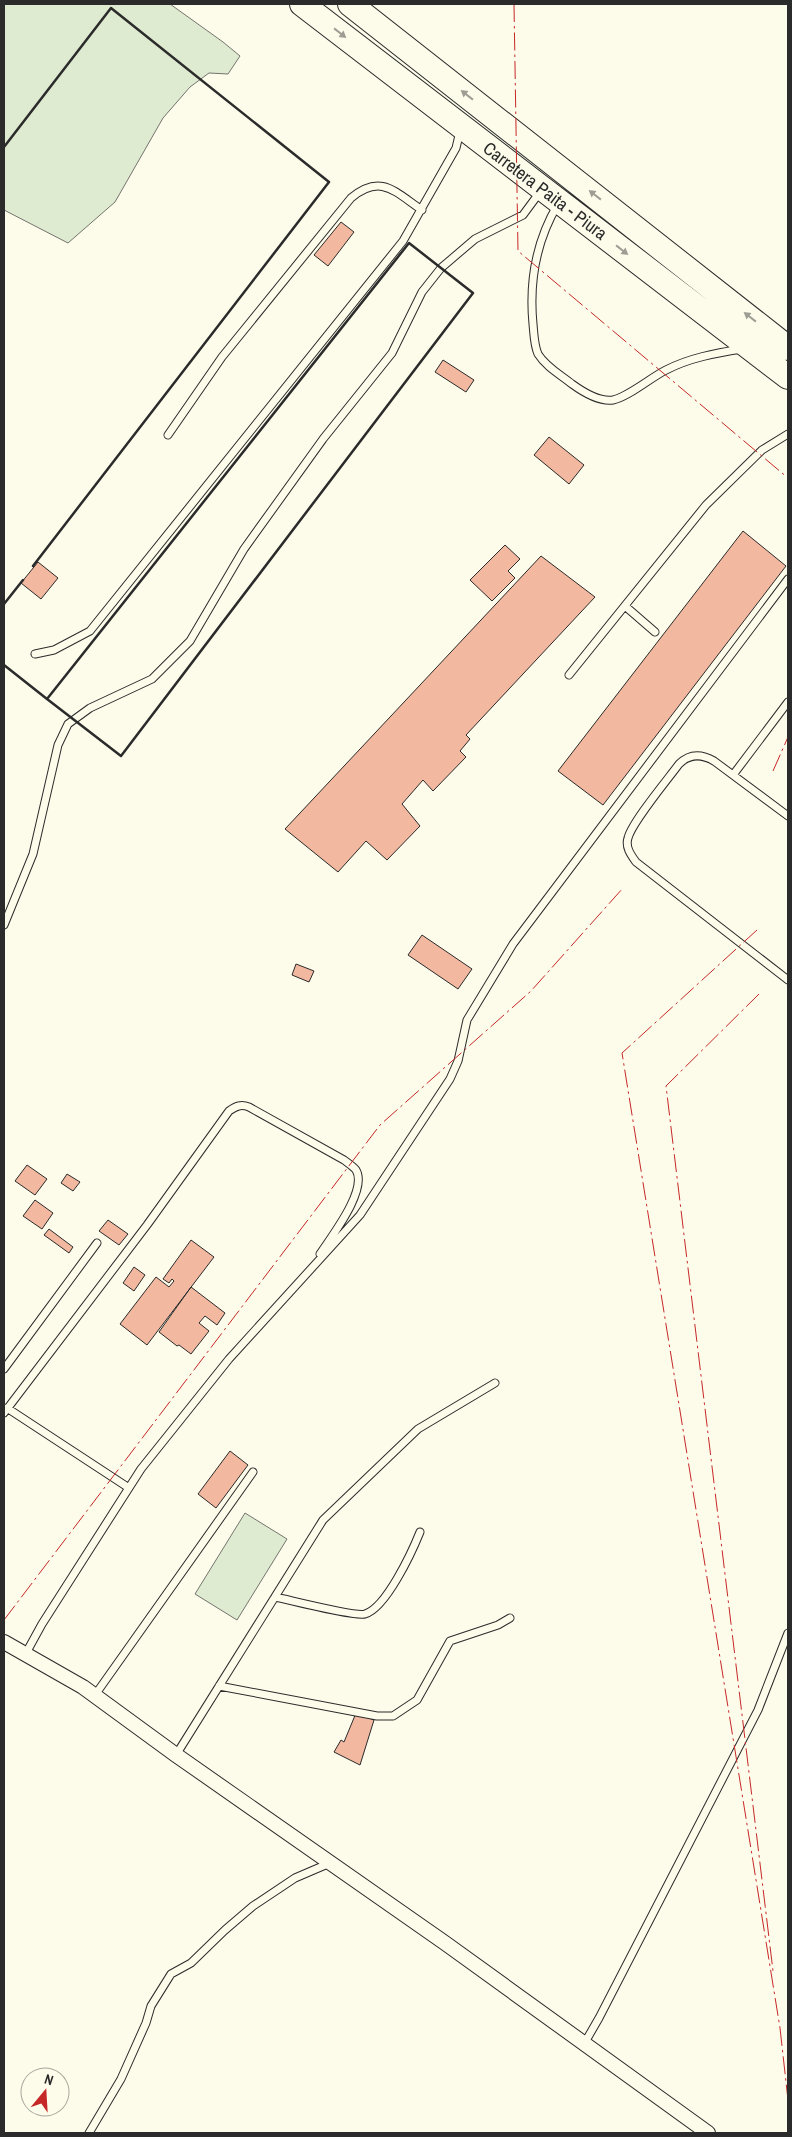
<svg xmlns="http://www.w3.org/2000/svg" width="792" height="2137" viewBox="0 0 792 2137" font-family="'Archivo Narrow',sans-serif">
	<rect width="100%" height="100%" fill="#fdfbea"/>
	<!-- green -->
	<path fill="#deebd1" stroke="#74746e" d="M4,4H170L223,42L240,56L228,74L209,73L190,87L163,118L115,202L68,243L4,210Z
		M245,1513L287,1539L237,1620L195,1594Z"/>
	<!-- building -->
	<path fill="#f2b8a0" stroke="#2b2b2b" d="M341,222L354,232L328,266L314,255Z
		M443,360L474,380L466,392L435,372Z
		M549,437L584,465L569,484L534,455Z
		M743,531L786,566L603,805L558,771Z
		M505,545L520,559L508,571L515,578L492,601L470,580Z
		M541,556L595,597L466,735L470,739L460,751L466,757L433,791L423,780L402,804L420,826L387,860L366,841L338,872L285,829Z
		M38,562L58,578L41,599L21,583Z
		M422,935L472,969L458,989L408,955Z
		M296,964L314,971L309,982L292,975Z
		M27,1165L47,1179L35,1195L15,1181Z
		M67,1174L80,1182L73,1191L61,1183Z
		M35,1200L53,1213L42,1229L23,1216Z
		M108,1220L128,1234L119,1245L99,1231Z
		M49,1229L73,1247L69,1253L44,1235Z
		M191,1240L214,1257L147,1345L120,1324L156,1277L169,1287L174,1281L172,1279L169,1283L163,1279Z
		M134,1267L145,1275L134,1291L123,1283Z
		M191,1287L225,1313L217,1325L205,1316L199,1323L209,1331L191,1354L179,1345L177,1346L159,1332Z
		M230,1451L248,1465L216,1508L198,1494Z
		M356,1713L374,1720L360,1765L334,1752L341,1740L344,1742Z"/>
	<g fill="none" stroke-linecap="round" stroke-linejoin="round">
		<defs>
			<path id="service" d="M558,204C536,241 529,282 533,324C534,334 534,345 538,354C546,367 561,375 572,384C583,392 599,402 613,400C628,397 650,378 666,370C689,358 716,353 742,349
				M168,435L222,357L351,198C381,173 395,192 422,210
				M625,606L655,632
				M35,654L54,650L90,631L403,241L456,148L460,131
				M569,675L706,505L762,450L788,434
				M733,775L788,702
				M788,816L714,761C702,754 690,753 679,764C668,779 632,822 628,838C625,847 631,855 636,862L788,980
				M4,925L33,854L58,745L68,724L90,708L152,679L190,641L244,549L323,439L392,353L422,292L441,268L475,239L523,215L540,192
				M4,1369L97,1243
				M7,1408L129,1488
				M4,1413L147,1225L229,1111C236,1106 241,1104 249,1107L344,1160C348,1163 354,1167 356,1170C368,1190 331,1237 320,1254
				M275,1597C290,1600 356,1617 365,1614C386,1608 412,1552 420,1532
				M25,1655L42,1624L141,1469L229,1359L360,1215L450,1079L458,1061L467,1020L513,944L788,579
				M219,1686L377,1716H393L417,1700L450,1641L498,1625L510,1618
				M95,1695L253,1472
				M176,1755L323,1520L418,1429L495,1383
				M584,2044L599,2018L758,1710L788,1633
				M89,2133L121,2079L146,2023L151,2006L171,1974L191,1963L225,1930L253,1906L295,1878L330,1863"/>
			<path id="minor" d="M4,1642L83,1687L176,1755L445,1943L708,2133"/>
			<path id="trunk" d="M302,4L788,377
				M350,4L788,348"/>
		</defs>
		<!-- service casing -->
		<use href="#service" stroke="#2b2b2b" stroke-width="9"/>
		<!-- minor casing -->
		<use href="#minor" stroke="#2b2b2b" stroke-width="16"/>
		<!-- trunk casing -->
		<use href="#trunk" stroke="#2b2b2b" stroke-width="26"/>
		<!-- service -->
		<use href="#service" stroke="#fdfbea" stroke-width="7"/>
		<!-- minor -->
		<use href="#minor" stroke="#fdfbea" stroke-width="14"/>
		<!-- trunk -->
		<use href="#trunk" stroke="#fdfbea" stroke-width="24"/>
		<!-- wall -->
		<path stroke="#2b2b2b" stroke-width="2.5" d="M4,147L111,8L329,182L33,566
			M409,243L473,293L121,756L47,699Z
			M4,604L23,580
			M4,665L47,699"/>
		<!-- power -->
		<path stroke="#c62828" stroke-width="1" stroke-dasharray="18 4 2.5 4" stroke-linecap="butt" d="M514,4L518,251L788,478
			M773,771L788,737
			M757,930L622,1053L780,2028
			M759,994L666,1086L773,1971
			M4,1620L380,1125L531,991L623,888
			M780,2028L788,2100"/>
	</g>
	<!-- one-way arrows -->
	<defs><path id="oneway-solid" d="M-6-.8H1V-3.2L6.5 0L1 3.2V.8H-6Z" transform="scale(1.25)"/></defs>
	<g fill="#9e9d94">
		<use href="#oneway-solid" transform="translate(340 33) rotate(38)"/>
		<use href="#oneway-solid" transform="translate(467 95) rotate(-142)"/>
		<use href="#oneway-solid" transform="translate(595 195) rotate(-142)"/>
		<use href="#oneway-solid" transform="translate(622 250) rotate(38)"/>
		<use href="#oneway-solid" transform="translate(750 317) rotate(-142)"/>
	</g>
	<g text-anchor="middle" stroke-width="4" stroke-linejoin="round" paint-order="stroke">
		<!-- street labels -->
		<g font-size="18" fill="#2b2b2b" stroke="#fdfbea">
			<text transform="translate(545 191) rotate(37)" y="6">Carretera Paita - Piura</text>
		</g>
	</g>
	<!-- border -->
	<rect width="792" height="2137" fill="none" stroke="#2b2b2b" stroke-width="10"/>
	<!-- north arrow -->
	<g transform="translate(45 2092) rotate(18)"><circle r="24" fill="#fdfbea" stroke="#a9a89e"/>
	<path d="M0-4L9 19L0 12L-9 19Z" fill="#c62828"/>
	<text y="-8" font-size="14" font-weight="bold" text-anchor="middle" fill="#2b2b2b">N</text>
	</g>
</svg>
